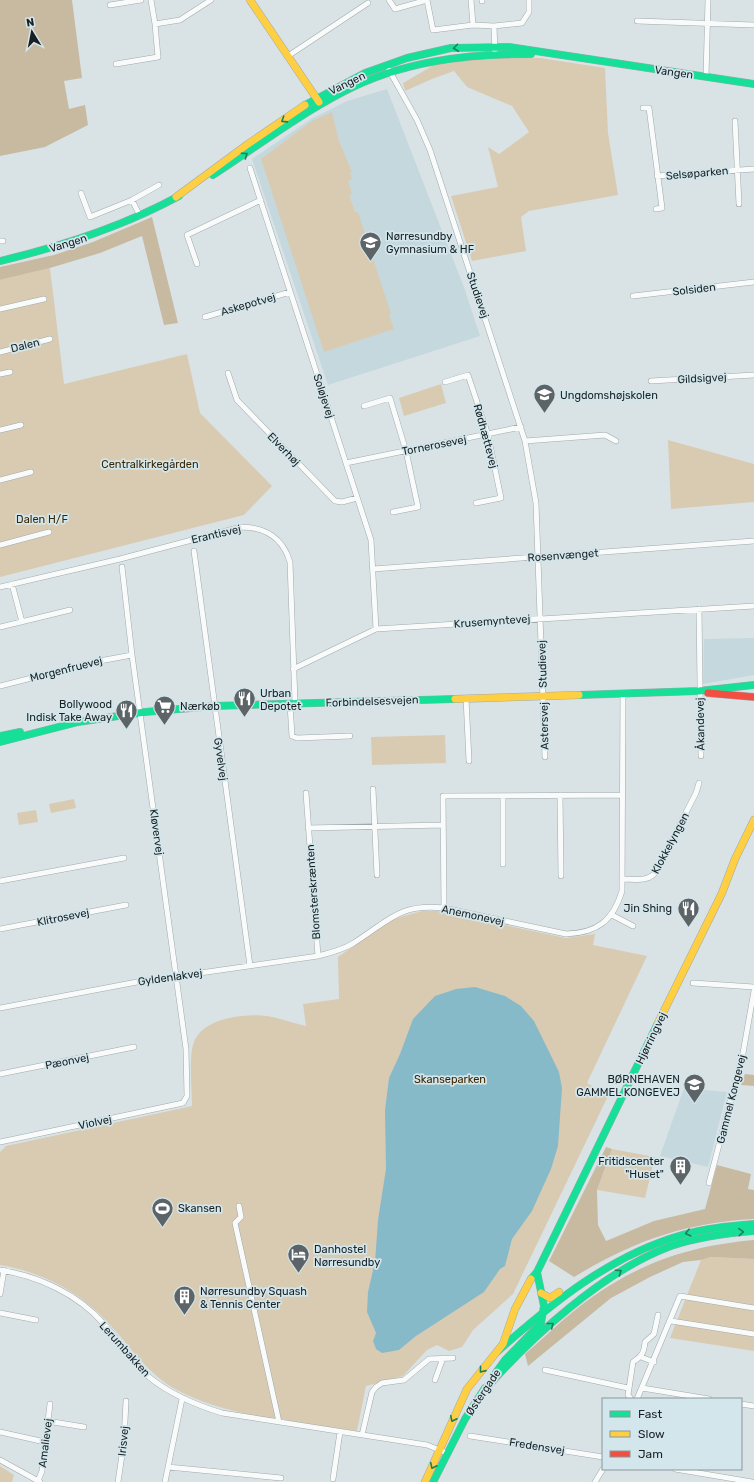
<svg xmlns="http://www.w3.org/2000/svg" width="754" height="1482" viewBox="0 0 754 1482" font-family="Rubik,sans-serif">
	<rect width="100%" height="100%" fill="#d9e3e6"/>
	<!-- built -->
	<path fill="#c5d8de" d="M387,89L465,290L480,336L328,385L252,159L311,119L347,101Z
		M754,638V675L703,684L704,639Z
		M684,1088L727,1092L708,1167L660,1156Z"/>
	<!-- green -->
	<path fill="#d9cbb2" d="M489,57L540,58L605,68L608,133L618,195L529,211L521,217L526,251L472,261L451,196L498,187L488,147L499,154L529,132L512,106L467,87L454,71L432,79L405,91L403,83L434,65Z
		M332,112L339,141L352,172L350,173L352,179L348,181L352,194L349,195L355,212H358L391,314L389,315L394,329L324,352L261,159L312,121Z
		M50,268L64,384L187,354L200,413L272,486L244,515L0,577V280Z
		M441,384L446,403L404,416L399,398Z
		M668,440L754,464V502L671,509Z
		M445,735L446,763L372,765L371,737Z
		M74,799L76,808L51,813L49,804Z
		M36,810L38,822L19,825L17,813Z
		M422,911H439L566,938L595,934L593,945L647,956L587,1083L608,1096L513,1294L473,1330L462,1347L449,1351L437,1345L427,1350L403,1376L366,1386L357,1431C300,1422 229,1418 177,1390C150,1376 132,1349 112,1327C84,1294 43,1272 0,1265V1152L6,1146L192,1106C192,1091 189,1058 193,1045C200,1018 244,1013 267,1016C280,1018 293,1023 306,1026L303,1004L339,999L338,957L393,919Z
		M612,1149L655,1157L645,1198L597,1190Z
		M711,1257L754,1259V1351L670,1338L701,1260Z
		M0,1466L14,1475L12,1482H0Z"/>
	<!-- forest -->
	<path fill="#c7baa1" d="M0,0H72L82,78L64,81L69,109L85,105L88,125L45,147L0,156Z
		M152,217L178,323L164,325L142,236L100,253L50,268L0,280V267L54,255L93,242Z
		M745,1074L754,1075V1086L741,1085Z
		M606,1147L612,1149L597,1190L598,1225L606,1241L654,1221L705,1209L717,1165L751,1174L748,1189L754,1190V1219C684,1223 634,1241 574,1277L549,1261Z
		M754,1240V1259L711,1257L701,1260L683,1262L650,1277L611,1298L528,1366L525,1354C546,1336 566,1316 588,1300C641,1262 689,1246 754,1240Z"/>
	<!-- water -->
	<path fill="#87bac8" d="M475,987L505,996L521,1006L534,1021L559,1072L562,1088L558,1146L551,1169L532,1211L512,1239L505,1266L500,1269L484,1292L416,1336L399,1350L382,1353L376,1349L373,1341L376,1333L367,1312L368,1292L375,1262L378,1220L386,1169L385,1110L389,1078L400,1054L413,1019L435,996L456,989Z"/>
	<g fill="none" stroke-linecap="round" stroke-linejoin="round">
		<defs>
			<path id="street" d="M151,0L155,24
				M389,0L395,9L427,0L433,30L473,25L494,26L522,23L529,12V0
				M471,0L473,25
				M482,0V1
				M110,5L141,0
				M637,21L754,25
				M494,26L495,53
				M288,56L368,3
				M116,64L158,57L155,24L180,20L211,0
				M389,70L417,120L430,150L525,441L536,503L545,757
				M706,77L708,0
				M643,108H649L662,208L656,209
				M735,121L739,204
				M250,168L371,540L376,629
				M657,176L754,169
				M81,193L90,217L132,200L159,185
				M132,200L140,216
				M0,241H3
				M197,264L187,235L261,200
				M633,296L754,282
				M0,309L44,299
				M205,317L290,292
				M0,352L50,339
				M228,373L237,400L335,501L342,502L357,498
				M0,374L10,372
				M651,381L754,375
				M445,382L468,375L488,435L501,498L476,503
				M364,406L390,398L406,451L418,507L393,512
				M0,430L21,425
				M525,441L605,435L616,441
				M346,463L521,427
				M0,480L31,472
				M0,545L49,532
				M194,551L250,966
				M373,569L754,541
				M12,584L22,622
				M0,587L120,559L241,527C265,527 283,538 290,562L295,703
				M699,609L701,756
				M0,627L70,610
				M293,669L376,629L754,606
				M0,686L94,662L132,655
				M466,698L469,761
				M290,704L292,736L297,738L350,736
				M373,789L377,875
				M306,793L318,956
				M560,795L561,876
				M503,796V864
				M308,828L443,825
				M624,879C635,879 647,882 655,873L696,793L699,783
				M0,881L124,858
				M444,908L443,796L623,795
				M612,915L633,926
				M0,929L126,905
				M693,983L754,987
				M0,1008L137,982L318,956C330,953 342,950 352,944C388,922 398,903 444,908L566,934C597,933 613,921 622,891L623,693
				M0,1074L134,1047
				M0,1142L183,1103L187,1096L186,1049L132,655L122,567
				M709,1183L743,1053L754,991
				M239,1206L241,1217L235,1223L279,1422
				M0,1270C38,1276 78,1294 104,1324C119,1341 132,1361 149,1377C171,1395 196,1405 222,1413L427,1445L447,1453
				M0,1294L4,1270
				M0,1313L36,1320
				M671,1321L754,1334
				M641,1357L654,1362
				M545,1370L628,1388
				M435,1380L443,1358
				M642,1388L709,1399
				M631,1399L628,1395L633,1362C642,1356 644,1353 645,1342L654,1334L658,1315
				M637,1399L680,1296L754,1308
				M741,1404L754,1406
				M47,1421L84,1427
				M0,1432L45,1442
				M362,1435L372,1392L376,1387L382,1383L404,1380L429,1359L453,1358
				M470,1436L603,1457
				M0,1460L40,1482
				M168,1467L281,1478
				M675,1469L752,1482
				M333,1479L340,1432
				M38,1481L42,1471L50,1404
				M118,1482L124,1441L126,1401
				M165,1482L182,1399
				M595,1482L603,1469"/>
			<path id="fast" d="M305,105L365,73L407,58L451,48L509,47L754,84
				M213,175C256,147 297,116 343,92C402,61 466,54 531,54
				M0,261C63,246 122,227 179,196
				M579,695L699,691L754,685
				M0,736L20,732
				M0,742L78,722L145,712L214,706L455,699
				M531,1279L537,1272L657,1025
				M498,1351C552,1303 611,1255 682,1235C706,1228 730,1226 754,1224
				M495,1374L505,1360L541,1323L544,1306L537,1272
				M483,1392C530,1338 603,1271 671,1246C698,1237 726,1233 754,1231
				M433,1482L465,1419L485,1388"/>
			<path id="slow" d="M250,0L319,102
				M176,197L248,144L305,105
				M455,699L579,695
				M657,1025L722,893L735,859L754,820
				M541,1293L550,1298L559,1292
				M425,1482L467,1389L503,1344L515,1309L531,1279"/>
			<path id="jam" d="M708,693L754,697"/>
		</defs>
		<!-- street casing -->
		<use href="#street" stroke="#a1a9ab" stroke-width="6"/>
		<!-- fast casing -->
		<use href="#fast" stroke="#a1a9ab" stroke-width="8"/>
		<!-- slow casing -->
		<use href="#slow" stroke="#a1a9ab" stroke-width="8"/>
		<!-- jam casing -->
		<use href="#jam" stroke="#a1a9ab" stroke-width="8"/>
		<!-- street -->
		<use href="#street" stroke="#f9fbfb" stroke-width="5"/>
		<!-- fast -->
		<use href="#fast" stroke="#16e098" stroke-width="7"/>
		<!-- slow -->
		<use href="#slow" stroke="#ffcf43" stroke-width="7"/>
		<!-- jam -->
		<use href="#jam" stroke="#f24e42" stroke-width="7"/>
	</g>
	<!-- one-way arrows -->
	<defs><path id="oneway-chevron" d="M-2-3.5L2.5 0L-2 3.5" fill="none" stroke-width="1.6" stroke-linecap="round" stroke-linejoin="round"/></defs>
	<g stroke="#18805d">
		<use href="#oneway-chevron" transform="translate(456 48) rotate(173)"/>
		<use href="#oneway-chevron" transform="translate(284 120) rotate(147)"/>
		<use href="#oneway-chevron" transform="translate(245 155) rotate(-34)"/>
		<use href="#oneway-chevron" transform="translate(741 1232) rotate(-3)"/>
		<use href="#oneway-chevron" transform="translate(688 1233) rotate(166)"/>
		<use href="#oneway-chevron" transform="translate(619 1272) rotate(-34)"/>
		<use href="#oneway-chevron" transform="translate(551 1325) rotate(-38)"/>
		<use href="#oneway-chevron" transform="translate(482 1370) rotate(129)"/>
		<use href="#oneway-chevron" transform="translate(453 1419) rotate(116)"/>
		<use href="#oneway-chevron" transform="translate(433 1466) rotate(116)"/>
	</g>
	<!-- icons -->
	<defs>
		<symbol id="university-pin" viewBox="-11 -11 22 30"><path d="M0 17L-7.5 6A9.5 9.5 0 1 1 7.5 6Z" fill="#5c6467" stroke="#d3e6ec"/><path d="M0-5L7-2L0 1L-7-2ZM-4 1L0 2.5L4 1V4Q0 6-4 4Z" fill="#fff"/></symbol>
		<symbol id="school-pin" viewBox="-11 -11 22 30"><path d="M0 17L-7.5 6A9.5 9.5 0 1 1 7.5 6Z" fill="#5c6467" stroke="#d3e6ec"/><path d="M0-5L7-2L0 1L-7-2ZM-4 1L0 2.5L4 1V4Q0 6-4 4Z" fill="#fff"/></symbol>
		<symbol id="restaurant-pin" viewBox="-11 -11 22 30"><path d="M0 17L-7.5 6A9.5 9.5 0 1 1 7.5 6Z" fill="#5c6467" stroke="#d3e6ec"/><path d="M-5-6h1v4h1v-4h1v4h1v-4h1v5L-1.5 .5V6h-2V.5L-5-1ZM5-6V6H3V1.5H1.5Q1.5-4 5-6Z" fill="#fff"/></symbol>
		<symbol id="supermarket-pin" viewBox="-11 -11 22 30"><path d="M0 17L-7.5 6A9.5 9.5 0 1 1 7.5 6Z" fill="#5c6467" stroke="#d3e6ec"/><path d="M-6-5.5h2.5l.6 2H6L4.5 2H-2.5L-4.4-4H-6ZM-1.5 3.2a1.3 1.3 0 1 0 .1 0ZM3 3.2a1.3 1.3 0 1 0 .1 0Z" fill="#fff"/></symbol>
		<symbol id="building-pin" viewBox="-11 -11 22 30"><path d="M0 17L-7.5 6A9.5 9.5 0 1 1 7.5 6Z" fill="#5c6467" stroke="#d3e6ec"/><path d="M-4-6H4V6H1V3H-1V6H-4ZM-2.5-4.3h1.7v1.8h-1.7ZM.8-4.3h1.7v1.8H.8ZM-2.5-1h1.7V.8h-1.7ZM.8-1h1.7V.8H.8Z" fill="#fff"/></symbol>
		<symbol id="stadium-pin" viewBox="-11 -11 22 30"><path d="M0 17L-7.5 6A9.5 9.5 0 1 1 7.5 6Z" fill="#5c6467" stroke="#d3e6ec"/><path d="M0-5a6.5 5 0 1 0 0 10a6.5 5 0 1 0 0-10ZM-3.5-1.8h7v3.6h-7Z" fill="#fff"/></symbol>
		<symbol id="hotel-pin" viewBox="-11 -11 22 30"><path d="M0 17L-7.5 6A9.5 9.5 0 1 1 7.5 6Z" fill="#5c6467" stroke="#d3e6ec"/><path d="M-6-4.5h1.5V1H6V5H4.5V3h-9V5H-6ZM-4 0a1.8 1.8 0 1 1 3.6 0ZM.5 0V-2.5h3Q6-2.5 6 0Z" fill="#fff"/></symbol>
	</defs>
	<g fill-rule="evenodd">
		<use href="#university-pin" x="358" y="230" width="25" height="34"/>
		<use href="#school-pin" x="532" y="382" width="25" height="34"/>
		<use href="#restaurant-pin" x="232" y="686" width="25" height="34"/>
		<use href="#supermarket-pin" x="152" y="694" width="25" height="34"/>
		<use href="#restaurant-pin" x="114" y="698" width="25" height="34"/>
		<use href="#restaurant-pin" x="676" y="896" width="25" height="34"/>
		<use href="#school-pin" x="682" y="1072" width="25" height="34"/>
		<use href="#building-pin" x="668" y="1154" width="25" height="34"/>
		<use href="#stadium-pin" x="150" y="1196" width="25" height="34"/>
		<use href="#hotel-pin" x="286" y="1242" width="25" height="34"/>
		<use href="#building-pin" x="172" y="1284" width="25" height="34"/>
	</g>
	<g text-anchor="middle" stroke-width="3.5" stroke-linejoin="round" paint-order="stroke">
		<!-- street labels -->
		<g font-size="11" fill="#192022" stroke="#d3e6ec">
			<text transform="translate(674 72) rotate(8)" y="4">Vangen</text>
			<text transform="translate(347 83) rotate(-26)" y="4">Vangen</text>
			<text transform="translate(697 173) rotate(-5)" y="4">Selsøparken</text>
			<text transform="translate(68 243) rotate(-17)" y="4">Vangen</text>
			<text transform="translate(694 289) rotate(-7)" y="4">Solsiden</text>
			<text transform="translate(478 295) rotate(71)" y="4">Studievej</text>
			<text transform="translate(248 304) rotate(-16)" y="4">Askepotvej</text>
			<text transform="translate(25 345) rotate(-14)" y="4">Dalen</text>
			<text transform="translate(702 378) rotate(-3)" y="4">Gildsigvej</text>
			<text transform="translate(324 396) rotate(72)" y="4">Soløjevej</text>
			<text transform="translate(486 436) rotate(75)" y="4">Rødhættevej</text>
			<text transform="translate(434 445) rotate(-11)" y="4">Tornerosevej</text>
			<text transform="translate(284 449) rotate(46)" y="4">Elverhøj</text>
			<text transform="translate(216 534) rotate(-13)" y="4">Erantisvej</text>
			<text transform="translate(563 555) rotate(-4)" y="4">Rosenvænget</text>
			<text transform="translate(492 621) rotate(-4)" y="4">Krusemyntevej</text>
			<text transform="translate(542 664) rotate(-92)" y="4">Studievej</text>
			<text transform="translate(66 669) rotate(-14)" y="4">Morgenfruevej</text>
			<text transform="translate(372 701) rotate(-2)" y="4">Forbindelsesvejen</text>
			<text transform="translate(700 724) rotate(-91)" y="4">Åkandevej</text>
			<text transform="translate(544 726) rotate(-91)" y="4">Astersvej</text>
			<text transform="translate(221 759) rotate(82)" y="4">Gyvelvej</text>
			<text transform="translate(157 832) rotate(82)" y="4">Kløvervej</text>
			<text transform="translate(670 843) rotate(-62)" y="4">Klokkelyngen</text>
			<text transform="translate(313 892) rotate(-94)" y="4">Blomsterskrænten</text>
			<text transform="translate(473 915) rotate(12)" y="4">Anemonevej</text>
			<text transform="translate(63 917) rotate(-11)" y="4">Klitrosevej</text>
			<text transform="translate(170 977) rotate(-8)" y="4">Gyldenlakvej</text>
			<text transform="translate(651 1038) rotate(-64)" y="4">Hjørringvej</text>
			<text transform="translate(67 1061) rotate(-11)" y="4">Pæonvej</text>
			<text transform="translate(731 1099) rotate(-76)" y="4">Gammel Kongevej</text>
			<text transform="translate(95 1122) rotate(-12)" y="4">Violvej</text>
			<text transform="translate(125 1349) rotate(48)" y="4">Lerumbakken</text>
			<text transform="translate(483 1392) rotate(-56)" y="4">Østergade</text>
			<text transform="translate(123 1441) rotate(-84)" y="4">Irisvej</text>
			<text transform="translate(45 1443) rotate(-83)" y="4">Amalievej</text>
			<text transform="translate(537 1446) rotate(9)" y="4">Fredensvej</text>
		</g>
		<!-- poi labels -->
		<g font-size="11" fill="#192022" stroke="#d3e6ec" text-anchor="start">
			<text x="386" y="240">Nørresundby<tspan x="386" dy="13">Gymnasium &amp; HF</tspan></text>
			<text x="560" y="399">Ungdomshøjskolen</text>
			<text x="260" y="697">Urban<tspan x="260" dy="13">Depotet</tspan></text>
			<text x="112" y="708" text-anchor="end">Bollywood<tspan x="112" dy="13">Indisk Take Away</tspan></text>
			<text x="180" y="710">Nærkøb</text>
			<text x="672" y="912" text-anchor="end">Jin Shing</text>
			<text x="680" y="1083" text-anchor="end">BØRNEHAVEN<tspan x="680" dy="13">GAMMEL KONGEVEJ</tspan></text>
			<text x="664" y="1165" text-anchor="end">Fritidscenter<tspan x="664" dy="13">"Huset"</tspan></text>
			<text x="178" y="1212">Skansen</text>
			<text x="314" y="1253">Danhostel<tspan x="314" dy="13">Nørresundby</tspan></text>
			<text x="200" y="1295">Nørresundby Squash<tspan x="200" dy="13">&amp; Tennis Center</tspan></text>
		</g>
		<!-- park labels -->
		<g font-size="11" fill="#3c2600" stroke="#d3e6ec">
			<text x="150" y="468">Centralkirkegården</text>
			<text x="42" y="523">Dalen H/F</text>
			<text x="450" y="1083">Skanseparken</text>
		</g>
	</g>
	<!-- legend -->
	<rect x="602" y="1398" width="140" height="72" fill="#d3e6ec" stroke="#89979b"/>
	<rect x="610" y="1411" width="20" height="6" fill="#16e098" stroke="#89979b"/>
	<text x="638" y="1418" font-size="12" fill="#192022">Fast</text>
	<rect x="610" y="1431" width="20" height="6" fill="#ffcf43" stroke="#89979b"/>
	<text x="638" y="1438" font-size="12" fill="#192022">Slow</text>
	<rect x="610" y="1451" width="20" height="6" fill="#f24e42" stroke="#89979b"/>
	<text x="638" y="1458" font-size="12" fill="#192022">Jam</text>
	<!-- north arrow -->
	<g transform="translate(32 32) rotate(350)" stroke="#d3e6ec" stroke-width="3" paint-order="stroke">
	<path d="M0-3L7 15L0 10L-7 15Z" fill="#192022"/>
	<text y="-6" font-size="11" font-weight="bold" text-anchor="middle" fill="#192022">N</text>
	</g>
</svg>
